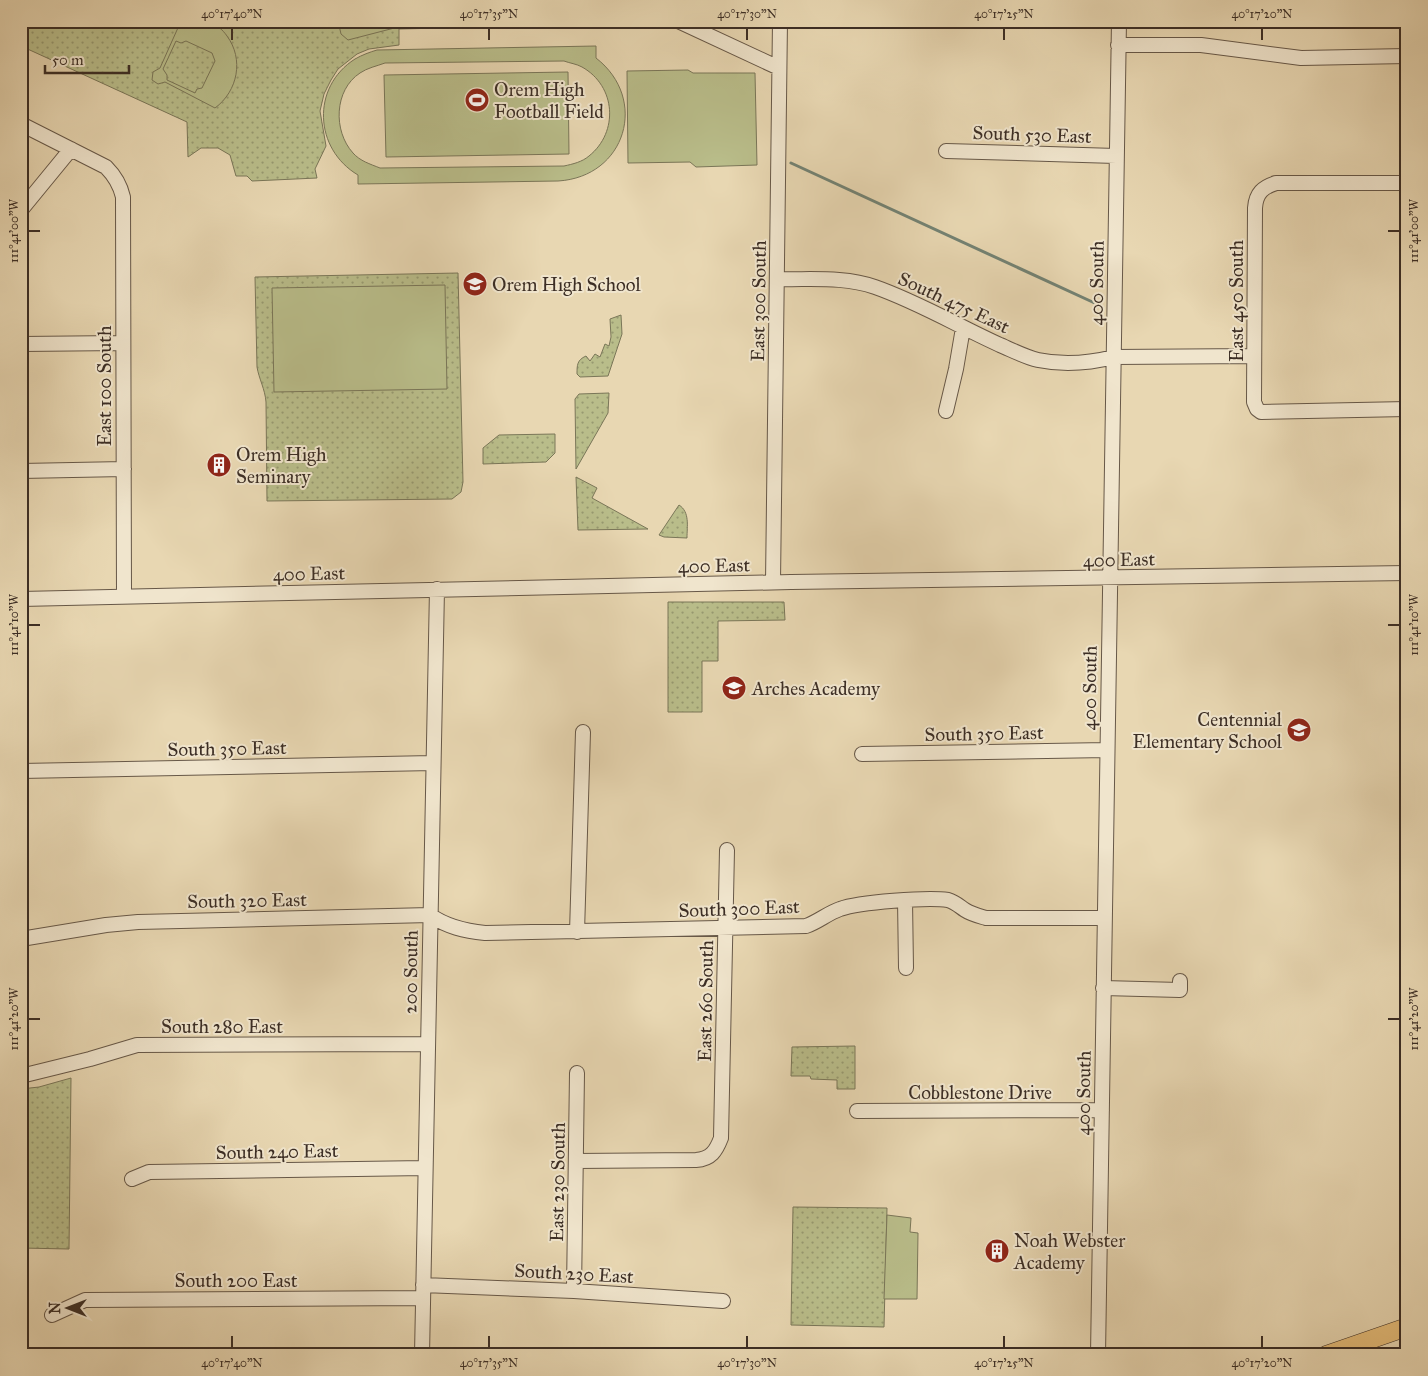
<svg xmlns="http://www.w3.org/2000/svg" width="1428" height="1376" viewBox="0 0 1428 1376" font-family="'IM FELL Great Primer',serif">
	<defs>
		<pattern id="green-dots" width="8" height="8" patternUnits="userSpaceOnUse" patternTransform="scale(1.25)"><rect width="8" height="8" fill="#b9bd8a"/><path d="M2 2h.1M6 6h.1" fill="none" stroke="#989a71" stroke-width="1.8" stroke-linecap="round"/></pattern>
	</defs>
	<rect width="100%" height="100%" fill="#e8d7b2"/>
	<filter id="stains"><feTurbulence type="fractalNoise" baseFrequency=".004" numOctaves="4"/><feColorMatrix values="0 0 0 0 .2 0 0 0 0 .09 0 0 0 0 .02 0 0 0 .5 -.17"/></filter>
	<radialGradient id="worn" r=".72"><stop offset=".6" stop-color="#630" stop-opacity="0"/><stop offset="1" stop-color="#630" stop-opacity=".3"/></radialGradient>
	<!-- green -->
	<path fill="url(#green-dots)" stroke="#7a7658" d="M21,21H451L443,28L399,29V45L369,49L357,54L338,69L331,80L324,94L320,111L326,146L315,169L317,178L252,181L247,176H236L230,155L218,148H201L188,157L187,122L21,46Z
		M458,273L463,482L461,492L452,499L267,501L266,402C265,389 259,379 257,367L255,277Z
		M621,315L622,334L608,376L580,377L577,374C577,365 577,360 586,356L590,361L595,354L600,357L605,344L609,346L611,337L610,319Z
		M609,393L608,413L576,469L575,399L579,394Z
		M555,434V453L546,462L483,464V448L499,435Z
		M576,477L597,488L592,498L648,529L578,530Z
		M679,505C690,512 687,526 687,538L664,537L659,535Z
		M668,602H784L785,620L718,621V661H702V712H668Z
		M855,1046V1089H837V1080L811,1079L810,1076H791L792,1047Z
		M71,1078L69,1249L21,1248V1089L39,1087Z
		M793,1207L887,1208L884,1327L791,1325Z"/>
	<!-- pitch -->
	<path fill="#b9bd8a" stroke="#7a7658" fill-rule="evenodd" d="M181,21C189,21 200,19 208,21C215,23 223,30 227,36C244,59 238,91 215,108L165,82L158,84L152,80L153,72L160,68ZM176,41L181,43L186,41L212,53L215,61L202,88L197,89L195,93L167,80V75L163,69Z
		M338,21H392V24L404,22L452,21V25H406L348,40L341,34Z
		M596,46V58C649,99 626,177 558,181L358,184V175C314,149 311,87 355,59C362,55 370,52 377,50ZM564,61C569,63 577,64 582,67C616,86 619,132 589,156C582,162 573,164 564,166L380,168C370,164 360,161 353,153C333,131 334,90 360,73C367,68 377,66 385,63Z
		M688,70L693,73H755L757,165L696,167L690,162L628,163L627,71Z
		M568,72L569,154L386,157L384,75Z
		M445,285L447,389L274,392L272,288Z
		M887,1215L911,1218L910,1232L918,1233L917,1299H884Z"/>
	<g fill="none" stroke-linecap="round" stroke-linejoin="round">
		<!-- stream -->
		<path stroke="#738273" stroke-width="3" d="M791,163L1099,305"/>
		<defs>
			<path id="minor" d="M678,21L779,68
				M1118,45H1201L1301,58L1407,56
				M21,124L106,167C115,176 120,184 123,197L124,596
				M946,151L1116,156
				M1407,183H1276C1263,187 1256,193 1255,208L1254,402L1257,409L1261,412L1407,409
				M21,210L71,149
				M777,279C810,280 844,276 875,287C918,302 958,326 1000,345C1012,350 1025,357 1038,360C1062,365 1090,363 1114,357L1254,356
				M21,344L122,343
				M946,411L956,369L963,328
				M21,471L124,469
				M773,582L780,21
				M21,599L791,582L1407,573
				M862,754L1107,750
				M21,771L433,763
				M905,900L906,968
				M577,932L583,732
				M21,939L106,925L138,922L430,915C447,927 465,931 485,933L806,926C818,922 828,913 840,909C859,902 928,897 948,900C955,902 959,906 965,910C971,914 979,916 986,918H1104
				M1103,988L1180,990V981
				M21,1076L90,1059L137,1045L427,1044
				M857,1111L1102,1110
				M576,1161L696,1160C711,1159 716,1151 721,1138L727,850
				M132,1179L149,1172L425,1168
				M423,1285L574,1291L723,1301
				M574,1291L577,1073
				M52,1315L85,1300L422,1298
				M422,1355L437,589
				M1098,1355L1119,21"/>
			<path id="major" d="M1326,1355L1407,1327"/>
		</defs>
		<!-- minor casing -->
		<use href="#minor" stroke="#675848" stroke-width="16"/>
		<!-- major casing -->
		<use href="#major" stroke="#3c2e25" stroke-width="19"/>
		<!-- minor -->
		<use href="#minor" stroke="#f0e5cd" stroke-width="14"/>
		<!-- major -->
		<use href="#major" stroke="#e4bc79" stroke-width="18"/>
	</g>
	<!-- ticks -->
	<path fill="none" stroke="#3c2e25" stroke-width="2" d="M232,28V40M489,28V40M747,28V40M1004,28V40M1262,28V40M28,231H40M1388,231H1400M28,625H40M1388,625H1400M28,1019H40M1388,1019H1400M232,1336V1348M489,1336V1348M747,1336V1348M1004,1336V1348M1262,1336V1348"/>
	<!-- icons -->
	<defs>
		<symbol id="stadium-disc" viewBox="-11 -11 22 22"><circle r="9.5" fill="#8f2418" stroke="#f0e5cd"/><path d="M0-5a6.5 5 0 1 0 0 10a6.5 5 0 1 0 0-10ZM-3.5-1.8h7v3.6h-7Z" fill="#fff"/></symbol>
		<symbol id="school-disc" viewBox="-11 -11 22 22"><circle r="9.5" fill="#8f2418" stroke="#f0e5cd"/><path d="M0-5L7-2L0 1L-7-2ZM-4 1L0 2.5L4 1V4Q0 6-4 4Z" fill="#fff"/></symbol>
		<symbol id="building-disc" viewBox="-11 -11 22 22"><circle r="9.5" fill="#8f2418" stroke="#f0e5cd"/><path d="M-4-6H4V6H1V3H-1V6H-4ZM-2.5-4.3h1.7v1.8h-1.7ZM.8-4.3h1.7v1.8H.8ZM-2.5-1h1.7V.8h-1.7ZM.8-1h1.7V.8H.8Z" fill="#fff"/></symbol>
	</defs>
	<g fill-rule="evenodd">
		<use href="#stadium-disc" x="463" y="86" width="28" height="28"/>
		<use href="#school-disc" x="461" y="270" width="28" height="28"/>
		<use href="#building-disc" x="205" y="451" width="28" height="28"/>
		<use href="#school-disc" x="720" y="674" width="28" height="28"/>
		<use href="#school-disc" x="1285" y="716" width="28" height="28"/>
		<use href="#building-disc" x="983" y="1237" width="28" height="28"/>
	</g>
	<g text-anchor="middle" stroke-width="4" stroke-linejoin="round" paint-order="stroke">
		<!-- poi labels -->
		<g font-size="19" fill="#3c2e25" stroke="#f0e5cd" text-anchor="start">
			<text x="494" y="96">Orem High<tspan x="494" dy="22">Football Field</tspan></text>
			<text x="492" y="291">Orem High School</text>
			<text x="236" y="461">Orem High<tspan x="236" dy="22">Seminary</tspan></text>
			<text x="752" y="695">Arches Academy</text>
			<text x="1282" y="726" text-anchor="end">Centennial<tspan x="1282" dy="22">Elementary School</tspan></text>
			<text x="1014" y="1247">Noah Webster<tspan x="1014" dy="22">Academy</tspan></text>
		</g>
		<!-- street labels -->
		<g font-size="19" fill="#3c2e25" stroke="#f0e5cd">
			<text transform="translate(1032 134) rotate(2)" y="7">South 530 East</text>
			<text transform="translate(1096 283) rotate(-89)" y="7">400 South</text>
			<text transform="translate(758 301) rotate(-89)" y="7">East 300 South</text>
			<text transform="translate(1236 301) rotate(-90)" y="7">East 450 South</text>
			<text transform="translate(954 302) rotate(25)" y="7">South 475 East</text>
			<text transform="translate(104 386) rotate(-90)" y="7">East 100 South</text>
			<text transform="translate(1119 559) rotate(-1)" y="7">400 East</text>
			<text transform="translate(714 565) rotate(-1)" y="7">400 East</text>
			<text transform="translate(309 573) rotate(-1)" y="7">400 East</text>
			<text transform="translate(1089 688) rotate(-89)" y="7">400 South</text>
			<text transform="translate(984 733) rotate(-1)" y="7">South 350 East</text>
			<text transform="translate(227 748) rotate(-1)" y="7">South 350 East</text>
			<text transform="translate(247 900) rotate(-1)" y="7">South 320 East</text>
			<text transform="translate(739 908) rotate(-2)" y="7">South 300 East</text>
			<text transform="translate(410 972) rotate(-89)" y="7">200 South</text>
			<text transform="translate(705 1001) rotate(-89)" y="7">East 260 South</text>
			<text x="222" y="1033">South 280 East</text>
			<text x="980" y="1099">Cobblestone Drive</text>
			<text transform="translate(1083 1093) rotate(-89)" y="7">400 South</text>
			<text transform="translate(277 1151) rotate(-1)" y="7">South 240 East</text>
			<text transform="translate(557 1182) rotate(-89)" y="7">East 230 South</text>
			<text transform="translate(574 1273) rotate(3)" y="7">South 230 East</text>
			<text x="236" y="1287">South 200 East</text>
		</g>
	</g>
	<!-- margin -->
	<rect width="1428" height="1376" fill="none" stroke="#e8d7b2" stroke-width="55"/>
	<!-- north arrow -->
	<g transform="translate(68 1308) rotate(270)" stroke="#f0e5cd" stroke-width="4" paint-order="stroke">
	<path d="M0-4L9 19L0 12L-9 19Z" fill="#3c2e25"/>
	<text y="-8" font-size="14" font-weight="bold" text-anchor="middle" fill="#3c2e25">N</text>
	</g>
	<!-- scale -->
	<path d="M45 65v8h84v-8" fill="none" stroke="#3c2e25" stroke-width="2.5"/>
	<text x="52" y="65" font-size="15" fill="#3c2e25" stroke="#f0e5cd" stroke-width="4" paint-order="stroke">50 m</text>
	<rect x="28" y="28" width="1372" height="1320" fill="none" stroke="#3c2e25" stroke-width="2"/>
	<g font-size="12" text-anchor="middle" fill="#3c2e25">
		<text x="232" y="18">40°17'40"N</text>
		<text x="489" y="18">40°17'35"N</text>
		<text x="747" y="18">40°17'30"N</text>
		<text x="1004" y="18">40°17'25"N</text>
		<text x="1262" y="18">40°17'20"N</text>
		<text transform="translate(1414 231) rotate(-90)" y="4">111°41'00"W</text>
		<text transform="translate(14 231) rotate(-90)" y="4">111°41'00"W</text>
		<text transform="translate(1414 625) rotate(-90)" y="4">111°41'10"W</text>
		<text transform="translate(14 625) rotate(-90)" y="4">111°41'10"W</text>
		<text transform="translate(1414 1019) rotate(-90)" y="4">111°41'20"W</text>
		<text transform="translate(14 1019) rotate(-90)" y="4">111°41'20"W</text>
		<text x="232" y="1367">40°17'40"N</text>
		<text x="489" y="1367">40°17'35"N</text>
		<text x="747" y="1367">40°17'30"N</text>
		<text x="1004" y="1367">40°17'25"N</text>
		<text x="1262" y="1367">40°17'20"N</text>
	</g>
	<rect width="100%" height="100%" filter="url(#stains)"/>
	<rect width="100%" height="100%" fill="url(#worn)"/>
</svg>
